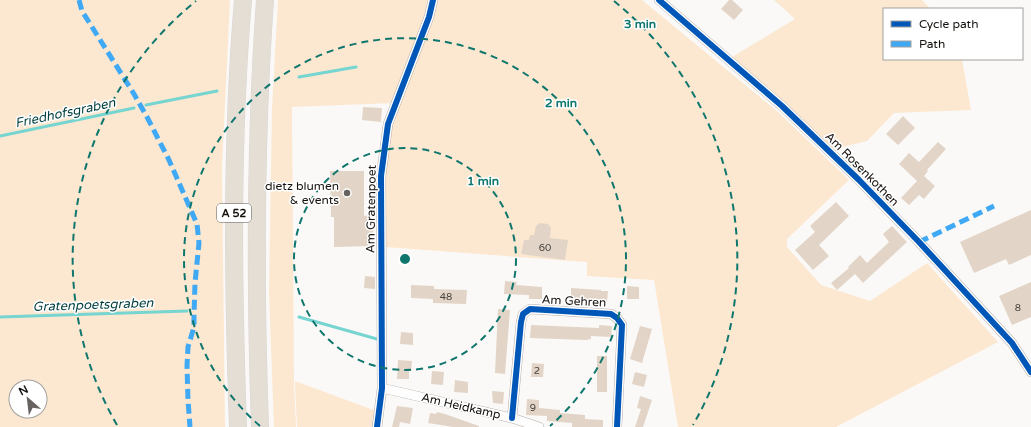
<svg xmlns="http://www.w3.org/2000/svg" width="1031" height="427" viewBox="0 0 1031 427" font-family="'Varela Round',sans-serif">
	<rect width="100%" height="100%" fill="#fbf9f7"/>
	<!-- green -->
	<path fill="#fce8d0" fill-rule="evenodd" d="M0,0H230L222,167L225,427H0ZM16,387H40V411H16Z
		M278,0H429L426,15L394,103L292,107L294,381L296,427H274L269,294L272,107Z
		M438,0H642L778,112L849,180L787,239V247L821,285L870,301L927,263L998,342L836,427H678L654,280L587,276V262L385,247L386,176L391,125L432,19Z
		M774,0H922L931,9H884V59H962L971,110L894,113L867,141L834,149L732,57L795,19Z
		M295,381L379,412L377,427H297Z"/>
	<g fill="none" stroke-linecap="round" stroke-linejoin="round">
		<!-- stream -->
		<path stroke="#76d4d1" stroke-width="3" d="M299,77L356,67
			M146,105L217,91
			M0,136L134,108
			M0,317L187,311
			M299,317L377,339"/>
	</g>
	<!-- building -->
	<path fill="#e2d5c7" d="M729,0H732L743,10L734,20L721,9Z
		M363,107L382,108L381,122L362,120Z
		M903,116L915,128L898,145L886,134Z
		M938,142L946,149L927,170L928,171L924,176L935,186L924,199L919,195L909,205L901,198L917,181L899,164L909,153L919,162Z
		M330,171H364V216L373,215L374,246L334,247V217H331Z
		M836,202L849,216L819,245L829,256L813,270L795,250L815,232L810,226Z
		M1031,210V255L1009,265L1006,259L974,273L960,242Z
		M540,223L548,224L551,228L550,238L568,240L565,260L521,254L524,240H529L530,235H534L536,226Z
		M892,226L907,242L863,283L855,274L837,290L831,283L849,268L848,267L860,255L867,263L889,242L883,234Z
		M365,276L375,277V289L364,288Z
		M505,281L517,282L516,285L542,287V299H529V295L504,294Z
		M1031,282V317L1012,325L999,296Z
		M411,285L434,286V289L467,290L466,304L433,303V299L411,298Z
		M627,286L639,287V299H627Z
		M571,288L601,290V291H608L607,302L571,300Z
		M498,309L510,310L505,374L495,373Z
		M531,325L599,328V325L612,326L611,337L591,336V339L586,340L530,338Z
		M640,326L652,329L642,363L630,359Z
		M401,332L413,333V345L400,344Z
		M597,356H607V392H597Z
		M398,360L412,361L411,371H409V379H397Z
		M532,363L544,364L543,377H531Z
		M432,371L444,372L443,385L431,384Z
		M635,372L647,375L644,387L632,384Z
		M455,380L468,382V393L454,392Z
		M492,391L504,392L503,404L493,403Z
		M640,396L652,400L643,427H635L641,409L637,408Z
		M527,399L539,400V408L560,410V413L585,415V419L603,420V427H572V423L547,421V416L526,415Z
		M397,406L413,408L410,424L400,422L399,427H392Z
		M437,412L445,414L479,426V427H453L428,423L430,413L436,414Z"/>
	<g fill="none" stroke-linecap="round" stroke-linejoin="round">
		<defs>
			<path id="street" d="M659,0L782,106L859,180L919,242L1012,343L1031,372
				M382,388L512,418L539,427
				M512,418L521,322L523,314L530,309L611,314L617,318L622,325L617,427
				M377,427L382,388L381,176L388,124L429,17L433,0"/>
			<path id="highway" d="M238,427C233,285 231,142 243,0
				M260,427C255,285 255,142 265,0"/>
		</defs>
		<!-- street casing -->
		<use href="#street" stroke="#b2afac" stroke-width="10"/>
		<!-- highway casing -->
		<use href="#highway" stroke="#d8d6d5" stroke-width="18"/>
		<!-- street -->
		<use href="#street" stroke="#fefefe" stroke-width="9"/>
		<!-- highway -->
		<use href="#highway" stroke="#e5ded5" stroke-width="17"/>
		<!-- quiet -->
		<path stroke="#3fa9f5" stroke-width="5" stroke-dasharray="10 5" stroke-linecap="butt" d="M79,0L82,11L134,94L147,117L169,160L197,224L199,243L195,283L194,315V327L188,347L187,366L188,400L190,427
			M919,242L994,206"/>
		<defs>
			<path id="cycleway" d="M659,0L782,106L859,180L919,242L1012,343L1031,372
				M512,418L521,322L523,314L530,309L611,314L617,318L622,325L617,427
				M377,427L382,388L381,176L388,124L429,17L433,0"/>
		</defs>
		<!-- cycleway casing -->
		<use href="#cycleway" stroke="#fff" stroke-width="8"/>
		<!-- cycleway -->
		<use href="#cycleway" stroke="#0057b8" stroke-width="6"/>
	</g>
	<!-- distance rings -->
	<g fill="none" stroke="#0f766e" stroke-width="2" stroke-dasharray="7 5">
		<circle cx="405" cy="259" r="111"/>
		<path d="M260 426A221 221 0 1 1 550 426"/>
		<path d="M117 425A332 332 0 0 1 196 1M614 1A332 332 0 0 1 693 425"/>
	</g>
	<!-- markers -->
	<circle fill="#666260" stroke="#fff" stroke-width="1.5" cx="347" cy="193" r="4"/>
	<g text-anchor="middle" stroke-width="3" stroke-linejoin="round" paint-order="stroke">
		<!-- number labels -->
		<g font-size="10" fill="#48423c">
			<text x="545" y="251">60</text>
			<text x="446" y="300">48</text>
			<text x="1018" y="311">8</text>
			<text x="537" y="374">2</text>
			<text x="533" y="411">9</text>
		</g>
		<!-- shield labels -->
		<rect fill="#fff" stroke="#5b5856" stroke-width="1" x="217" y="204" width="34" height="18" rx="3"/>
		<g font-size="11" font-weight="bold" fill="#15110e">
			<text x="234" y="217">A 52</text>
		</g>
		<!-- street labels -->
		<g font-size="12" fill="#15110e" stroke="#fff">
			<text transform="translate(862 169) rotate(45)" y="4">Am Rosenkothen</text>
			<text transform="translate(371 209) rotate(-89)" y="4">Am Gratenpoet</text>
			<text transform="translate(574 301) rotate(3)" y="4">Am Gehren</text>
			<text transform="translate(461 406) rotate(13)" y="4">Am Heidkamp</text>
		</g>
		<!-- poi labels -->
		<g font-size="12" fill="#15110e" stroke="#fff" text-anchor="end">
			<text x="339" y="190">dietz blumen<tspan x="339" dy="14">&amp; events</tspan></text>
		</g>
		<!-- water labels -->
		<g font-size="13" font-style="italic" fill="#003f3e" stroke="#fff">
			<text transform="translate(65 112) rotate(-12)" y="5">Friedhofsgraben</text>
			<text transform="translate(93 304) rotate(-2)" y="5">Gratenpoetsgraben</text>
		</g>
	</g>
	<circle cx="405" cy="259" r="6" fill="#0f766e" stroke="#fff" stroke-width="2"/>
	<g font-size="12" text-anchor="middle" font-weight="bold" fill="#0f766e" stroke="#fff" stroke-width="3" stroke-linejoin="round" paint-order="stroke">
		<text x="640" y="28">3 min</text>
		<text x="561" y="107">2 min</text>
		<text x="483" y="185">1 min</text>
	</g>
	<!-- legend -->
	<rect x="883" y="8" width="140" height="52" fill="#ffffff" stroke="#a1a09f"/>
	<rect x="891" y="21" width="20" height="6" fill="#0057b8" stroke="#a1a09f"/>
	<text x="919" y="28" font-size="12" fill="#15110e">Cycle path</text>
	<rect x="891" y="41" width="20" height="6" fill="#3fa9f5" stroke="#a1a09f"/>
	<text x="919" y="48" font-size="12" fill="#15110e">Path</text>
	<!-- north arrow -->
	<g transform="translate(28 399) rotate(332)"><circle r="19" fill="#ffffff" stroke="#a1a09f"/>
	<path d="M0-3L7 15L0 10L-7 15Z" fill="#666260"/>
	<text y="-6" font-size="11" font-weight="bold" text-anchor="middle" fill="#15110e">N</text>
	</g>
</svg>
